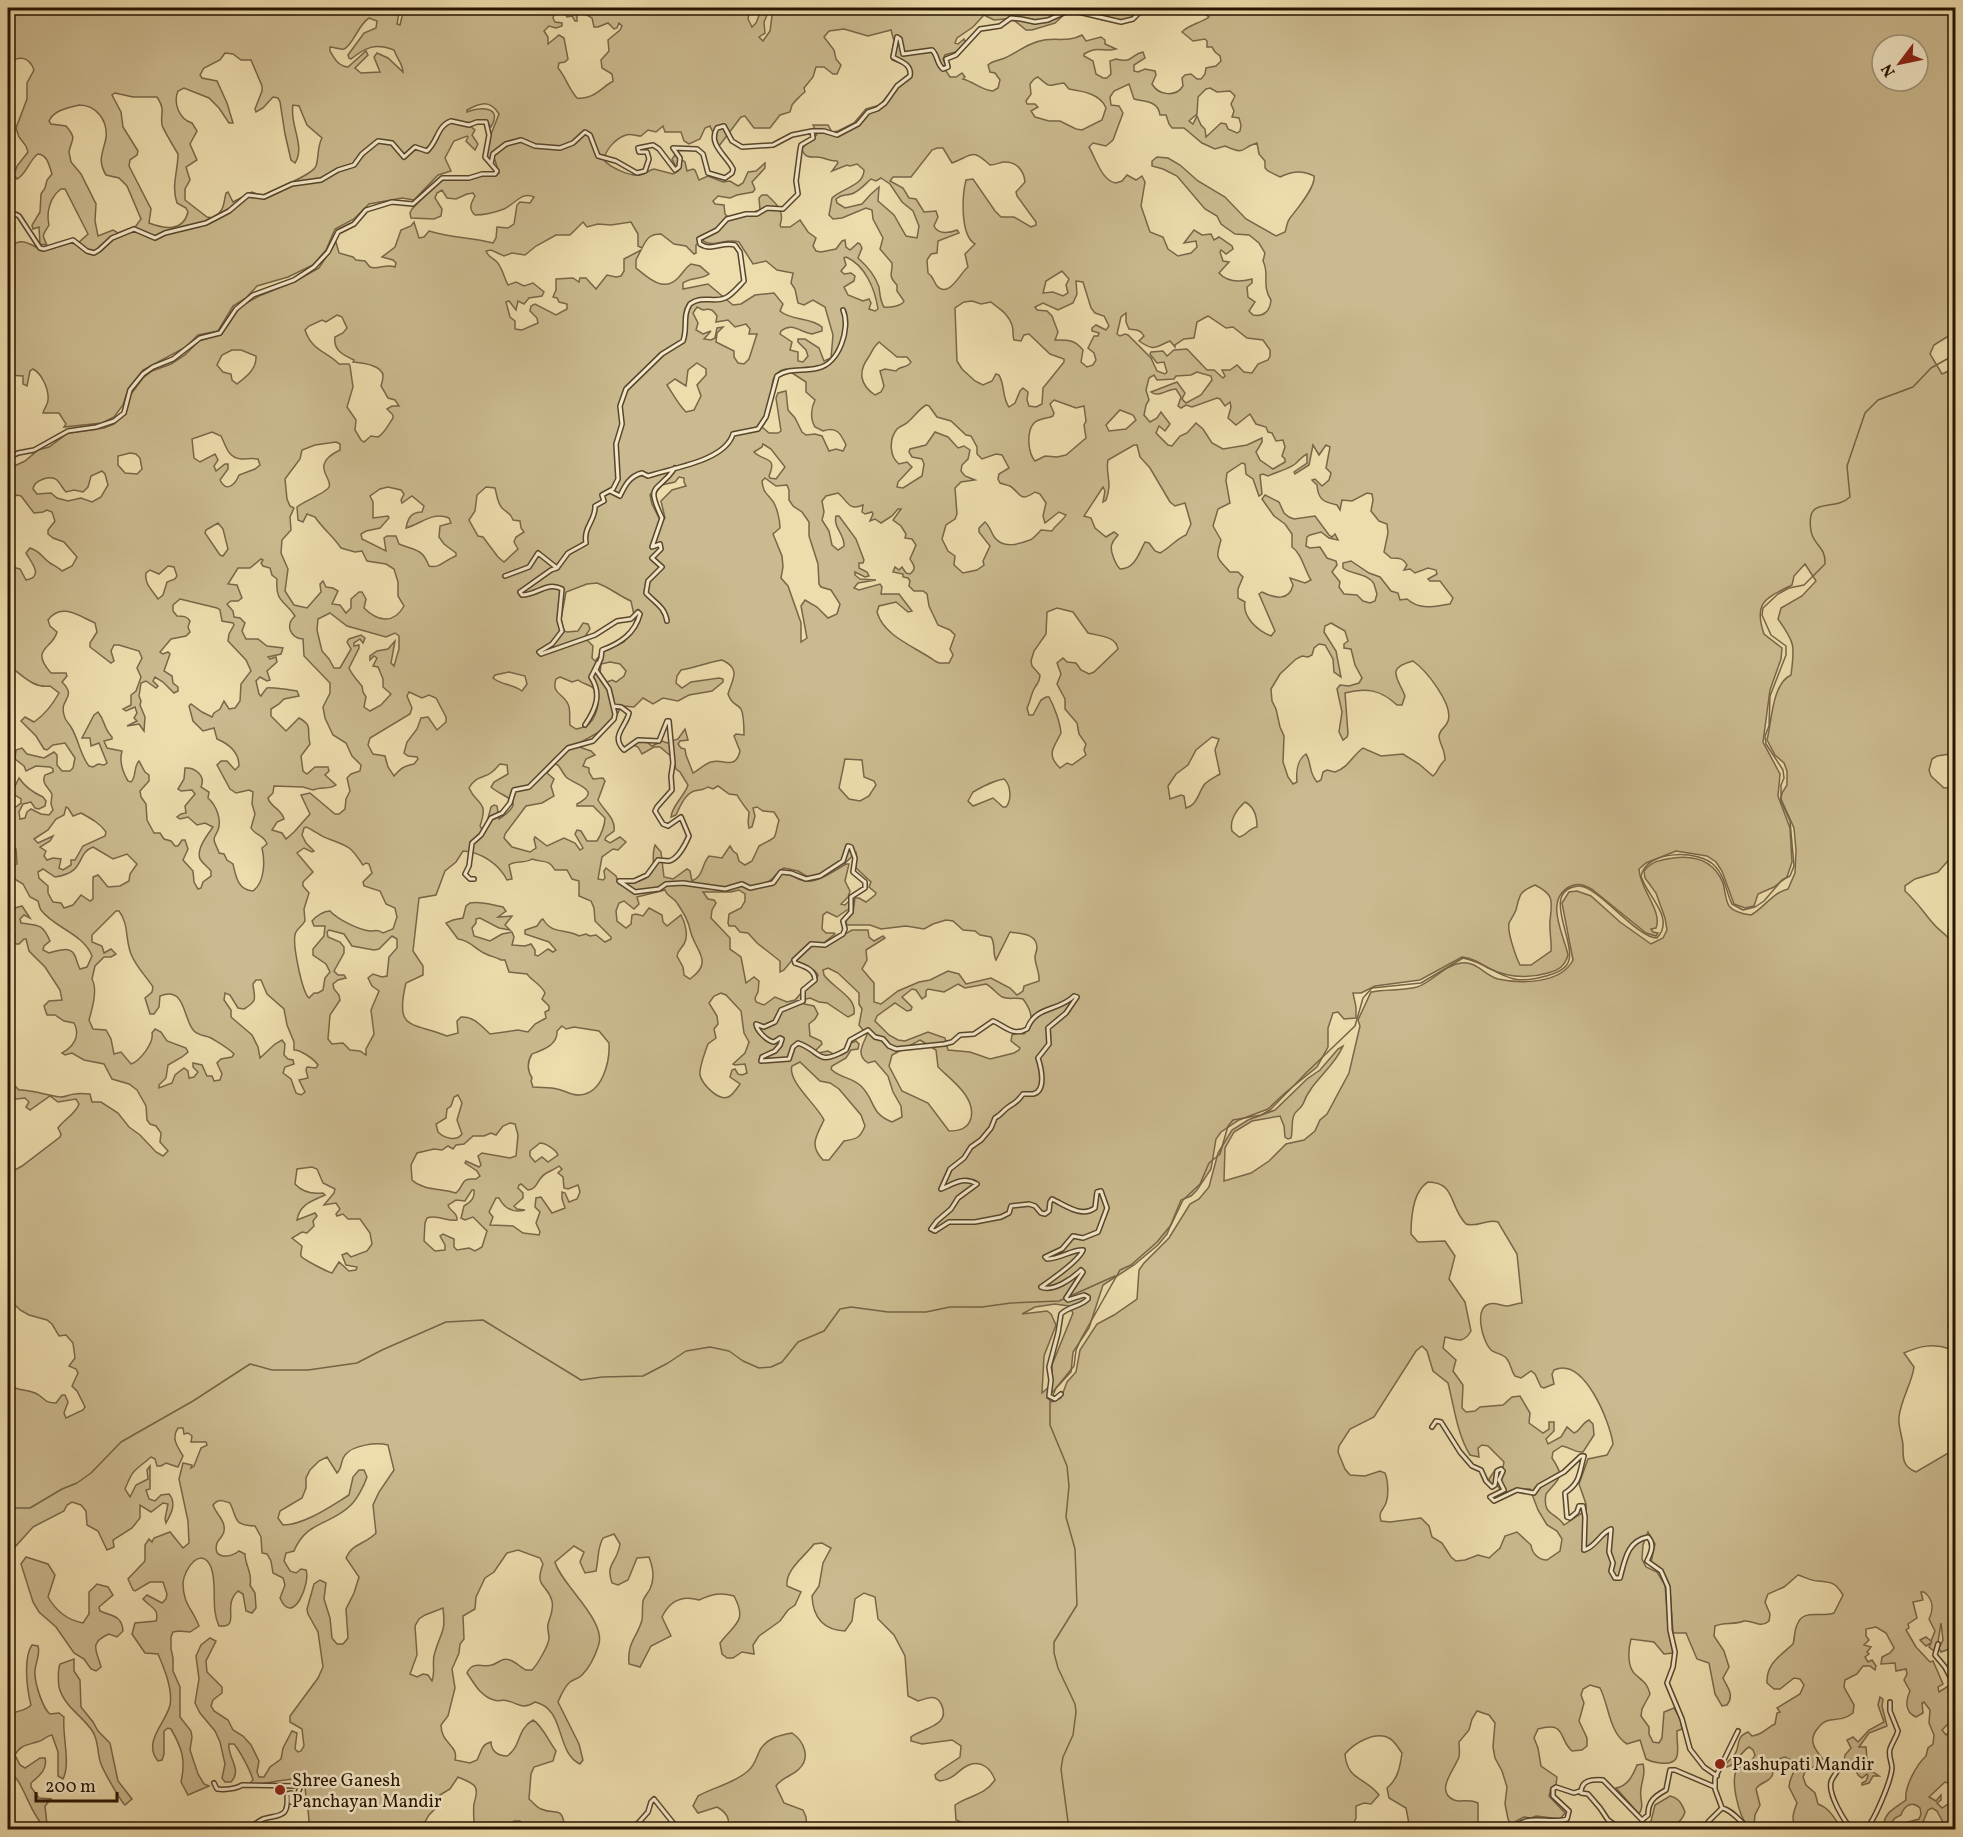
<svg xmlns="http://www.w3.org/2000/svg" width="1963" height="1837" viewBox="0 0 1963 1837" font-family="Vollkorn,serif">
	<rect width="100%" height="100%" fill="#eddcac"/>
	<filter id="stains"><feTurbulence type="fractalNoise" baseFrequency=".00333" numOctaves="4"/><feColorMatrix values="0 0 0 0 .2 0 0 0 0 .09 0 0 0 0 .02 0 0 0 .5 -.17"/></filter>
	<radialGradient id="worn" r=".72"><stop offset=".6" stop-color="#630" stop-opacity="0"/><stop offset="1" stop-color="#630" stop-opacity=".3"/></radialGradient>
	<!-- green -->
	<path fill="#cbba8f" stroke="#786648" stroke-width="1.5" fill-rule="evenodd" d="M8,8H400L397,24L400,25L404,8H577V21H575L572,16L567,17L564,11L560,9L555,12L553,18L555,22L562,23V26L556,28L549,26L544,31L548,37V44L559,35L564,38L568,59L565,62L559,63L558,68C566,77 568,88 577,98C593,100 601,88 613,81L612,74L602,68L601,60L609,51L608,40L620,30L622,26L619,23L617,28L614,29L608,23L598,27H594L592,18L585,14L588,8H738L739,11L740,8H750L748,19L752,27L756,23L762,8H770L764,22L765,33L759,37L763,41L770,31L773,8H1146C1130,25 1114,24 1092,17C1083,15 1077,11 1068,11L1055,23L1032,30H1026L1015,21L1005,19L994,20L984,15L973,27L957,38L955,43L958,44L964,39L966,44L959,51L945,55L943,59L946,65L944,68L950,77H956L962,73L965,77L963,79C974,82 983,91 993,91L998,88L1000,80L995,73L990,72L988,65C993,60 998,61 1005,58C1020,51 1027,43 1044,40C1058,38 1069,42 1082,35L1086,41L1101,37L1105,40V44L1116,49C1104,53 1098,45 1084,54V56L1093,61L1096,74L1103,78H1107L1111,74L1110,61L1116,59C1133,64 1131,54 1143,52L1145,58L1134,65V71L1138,72L1145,69L1155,71L1156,75L1152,84C1159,96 1176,97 1183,86L1182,78L1185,75L1191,74L1197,79H1201L1205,74L1206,68L1216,66L1221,61L1220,56L1215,52L1212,47H1207V41L1205,39L1193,41L1182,32C1188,25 1201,23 1209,17L1205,14L1201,8H1955V332L1934,345L1930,354L1942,374L1955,368L1956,753L1937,756L1932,759L1929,770L1931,776L1944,788L1955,787V800L1950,801V825L1955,833L1954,854L1938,872L1915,879L1905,886V891C1916,901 1922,910 1931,921C1941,934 1950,934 1955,951L1956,1324L1948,1327L1955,1339L1956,1346L1950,1349C1933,1343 1920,1346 1904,1353L1914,1367C1912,1383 1901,1399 1899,1417C1898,1427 1902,1435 1903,1445C1903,1458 1902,1466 1916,1472L1955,1449V1647L1941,1652L1939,1648L1943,1640L1941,1623L1938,1642L1934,1651L1929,1647L1931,1643L1926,1646L1920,1640L1926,1637L1931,1641L1935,1631L1929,1619C1934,1609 1933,1599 1924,1592H1921L1923,1600L1913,1602L1917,1618L1908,1624L1909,1628L1906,1630L1916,1647L1930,1662L1933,1661L1943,1684L1938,1687L1939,1692L1950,1685L1955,1692V1722H1950L1942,1730L1946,1735L1950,1731L1951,1738L1954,1737L1953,1730L1955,1729V1771L1948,1776L1952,1778L1948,1783L1945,1782L1929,1797L1936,1801L1941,1795V1800L1937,1803L1942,1808L1948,1804L1951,1794H1955L1956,1827L1954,1829L1946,1828L1937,1811L1932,1808L1928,1810L1923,1822L1910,1828L1908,1822L1919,1819L1921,1814L1920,1808C1912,1800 1904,1806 1901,1815L1895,1818L1889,1826L1884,1823C1886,1811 1897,1807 1906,1800C1904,1787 1917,1764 1926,1756L1928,1748L1933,1744L1934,1735L1929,1723L1930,1710L1924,1702L1922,1703L1923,1713L1916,1717C1904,1712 1906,1700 1910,1691L1904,1680L1907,1674L1906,1669L1896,1671L1895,1663L1881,1664L1882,1657L1890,1653L1894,1648L1886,1633L1876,1627L1866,1629V1636L1869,1640L1864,1645L1871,1647L1867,1652L1869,1654L1865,1657L1868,1662L1872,1660L1876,1666L1875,1670L1870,1666H1863L1857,1674L1845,1680L1844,1687L1854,1705L1853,1713C1845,1719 1840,1719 1830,1720C1825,1721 1821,1724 1818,1728C1805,1743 1819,1753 1828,1766L1825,1767L1815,1766L1805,1772L1803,1777L1806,1785L1815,1793L1818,1804C1830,1808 1835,1820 1842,1829H1796C1791,1820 1793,1813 1797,1803L1789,1787L1790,1781L1797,1763L1785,1757L1776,1760C1774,1765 1774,1771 1772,1776C1768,1783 1760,1782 1756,1789L1760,1805L1755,1815L1754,1826H1748C1739,1817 1730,1781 1737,1769C1740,1765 1746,1766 1750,1764L1755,1755L1753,1750L1749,1747C1739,1753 1738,1764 1727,1767L1726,1764C1729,1760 1734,1757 1736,1752C1740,1743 1736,1737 1748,1732L1752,1736C1763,1735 1766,1728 1775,1724L1777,1713L1780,1712L1777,1708L1800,1694L1804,1685L1800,1679L1794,1678L1780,1689H1774L1767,1683C1766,1664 1780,1656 1793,1644C1795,1638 1794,1631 1797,1625C1803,1608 1820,1618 1834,1613L1843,1595C1836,1583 1832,1582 1818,1581C1811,1581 1805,1577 1798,1575L1784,1587L1768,1594L1765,1602L1770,1614L1769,1621C1760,1629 1754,1620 1744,1621C1734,1625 1724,1622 1715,1626L1714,1636L1724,1651L1729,1667L1723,1678C1727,1687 1735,1695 1727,1705L1722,1706L1715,1694L1709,1663L1697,1659L1686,1633H1673L1670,1590L1666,1577L1659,1567L1651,1562L1655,1544L1648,1532L1643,1545L1642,1559L1646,1567L1657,1572L1665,1585L1669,1634L1673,1653L1664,1654L1654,1642L1631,1639C1628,1650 1627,1668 1636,1675C1644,1682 1647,1683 1650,1694L1642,1709L1641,1716L1649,1727V1734L1653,1742L1659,1743L1662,1738L1664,1712L1674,1708L1680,1718L1682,1729L1677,1731C1676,1747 1685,1766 1660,1763C1655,1762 1651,1762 1646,1759L1640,1740L1627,1744C1609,1733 1609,1705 1600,1688L1590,1685L1583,1689L1581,1695L1584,1703L1579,1721L1587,1738V1746L1582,1750L1572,1751C1558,1739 1567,1721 1538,1729L1534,1738L1538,1748L1541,1766L1557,1777L1556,1785L1551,1788L1549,1796L1565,1813L1560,1819L1536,1816L1531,1818L1524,1817L1516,1821L1512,1827L1508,1819L1505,1804L1507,1787L1502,1771L1495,1758L1493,1747L1495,1723L1489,1715L1477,1711L1472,1719L1469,1730L1459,1742C1459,1747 1460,1753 1459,1757C1455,1769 1434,1791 1454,1800C1462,1803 1468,1798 1478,1803V1829H1413L1409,1824L1406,1808L1389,1798L1387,1788C1398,1779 1400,1767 1402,1753C1398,1748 1395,1741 1389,1738C1375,1731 1354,1743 1345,1754C1347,1781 1366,1777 1379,1795L1371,1804L1364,1803L1356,1806V1818L1351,1829H977L956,1820L955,1805C970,1795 984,1796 995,1780C991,1769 982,1760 969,1765C958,1769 956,1779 940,1781L936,1779L935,1775L939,1771L960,1757L961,1746L952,1740L922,1744L911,1741V1737C922,1728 954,1726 940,1702C934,1694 926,1699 918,1701L908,1696L905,1656L894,1635L878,1619L875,1597L864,1593L855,1599L852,1621L845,1631C823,1630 813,1617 812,1596L819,1586L823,1563L831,1548L822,1543L814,1544C805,1556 785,1570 787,1586L801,1592L795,1605L788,1610L780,1621L759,1636L753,1645L754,1654L742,1652L733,1658H727L722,1654L720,1643C734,1624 748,1622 734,1596C720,1592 712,1594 699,1600C682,1595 670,1600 662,1617L671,1636L651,1646L640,1667L629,1664C627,1642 637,1638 642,1620C643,1613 642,1607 643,1601C644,1597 648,1593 650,1589C655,1578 653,1568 649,1557L637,1558L628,1580L618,1585L612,1583C605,1563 617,1564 620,1544L614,1534L603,1538C597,1549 599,1558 596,1571L585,1573L580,1562L584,1552L574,1546L555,1562C561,1585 609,1622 598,1647C595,1656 589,1668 582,1675C578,1679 574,1679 570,1682C564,1687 561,1695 558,1702L579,1744L583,1760L580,1764C555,1752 566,1709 535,1702C522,1710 520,1704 508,1701C503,1699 498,1702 494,1700C481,1697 474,1683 467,1673C473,1660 482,1668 492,1665C499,1663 502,1657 510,1660C516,1662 521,1668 526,1670H532C537,1665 549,1645 549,1638C549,1633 547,1629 548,1624C550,1617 554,1609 552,1601C547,1583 534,1588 543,1564L540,1558L518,1550L507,1553L494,1572L485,1578L476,1597L475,1609L463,1616L464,1639L460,1644L459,1653L452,1669L455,1688L448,1716L441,1725C441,1744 459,1745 455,1760L470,1763L477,1760C481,1753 481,1744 491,1742C491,1751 498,1756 507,1756C522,1746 516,1730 533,1720C542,1725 549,1742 556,1751L553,1761L534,1767L531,1774L529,1799C533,1802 536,1807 541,1809C557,1816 562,1804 565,1829H527L520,1821H514L510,1824L511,1829H479L474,1824C474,1818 473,1810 474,1804C480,1785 475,1784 458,1777L450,1789L440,1795L439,1805L429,1815L425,1822L428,1829H309C310,1816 306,1801 305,1787L296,1779C280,1779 266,1785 249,1784L253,1780C251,1772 240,1751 234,1744H229C227,1757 243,1770 231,1782H225L222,1778L225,1764L220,1742L215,1731L200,1713L195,1703L199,1679L196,1656L201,1645L210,1638L216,1641L206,1661L207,1672L222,1687V1693L213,1700L211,1706L214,1711L228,1720L233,1730L243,1736L251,1745L259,1761L257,1772L259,1777H264L270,1767L281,1759L283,1748L292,1731L297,1733L295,1749L298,1752L301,1751L304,1746L302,1729L290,1722V1716L318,1678L323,1667L318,1632L308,1614L307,1609L314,1584L320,1580L326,1583L324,1599L330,1618L332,1638L337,1644H343L348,1638L346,1609L354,1593L359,1577L346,1558C351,1544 366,1544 376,1533L373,1505L379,1492L394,1470L388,1445C376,1442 353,1445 345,1455C340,1461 343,1467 337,1473L327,1457L319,1461L310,1470L306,1478V1488L302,1498L280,1511L278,1518L283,1525C304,1525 331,1506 349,1495L353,1477L359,1470H364L367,1477C364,1486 357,1499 351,1505C330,1526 307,1520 294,1551L286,1553L284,1561L290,1571L296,1573L301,1569L306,1570C311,1582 293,1628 280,1598L285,1585L283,1578L273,1573L271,1561L267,1554L262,1553L261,1537L255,1526C233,1525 238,1520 230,1503C223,1501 218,1498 213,1505C216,1514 226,1521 224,1531C224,1535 219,1539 217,1543C212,1561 231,1557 239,1551L245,1554C245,1566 253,1573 250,1585L255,1593L256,1608L252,1613L246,1611L243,1594L238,1591C221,1606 242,1628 219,1626C210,1607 218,1586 211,1567C201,1545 184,1569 183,1583C183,1604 192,1608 199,1626L190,1632L179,1631L173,1632L171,1637V1649L173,1658V1671L180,1687V1717L191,1731L192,1737L190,1750L198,1774L204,1784L209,1786L188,1795L181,1782C186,1760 182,1748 171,1729L168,1728L164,1731V1754L162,1760L158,1761C142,1742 166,1723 170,1705C173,1689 164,1668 158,1654L145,1653L132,1634L135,1623L156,1621C160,1609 150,1607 143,1599L147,1595L162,1603L166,1599L167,1594L163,1582H150L135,1591L133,1590L128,1579L145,1561V1545L149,1539L152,1542L154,1538L170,1532L183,1548L189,1543L188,1521L179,1479L183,1463L192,1465L191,1468L194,1466L201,1448L207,1445L206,1442H191L192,1436L188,1433L184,1434L183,1428H178C171,1438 177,1446 183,1456L178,1467L166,1463L161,1466H157L155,1459L151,1457C134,1472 134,1467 125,1489L130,1497L136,1485L148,1479L147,1470L150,1466V1489L146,1490L149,1499L155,1501L161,1495L169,1494C177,1503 171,1514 166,1523L165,1519L168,1504L163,1503L151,1512L140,1505V1518L132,1528L113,1540L114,1547L107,1550L98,1531L87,1525L86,1511L81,1505L72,1502L67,1505L64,1511L33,1527L14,1548L8,1550V1383C18,1392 23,1388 35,1393C45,1397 43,1403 56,1403L62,1395H65L68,1402L64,1413L66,1418L83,1410L85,1407L77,1391L72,1386L78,1373L76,1369L69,1366L75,1358L73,1343L66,1335L59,1336L52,1324L47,1320L29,1315L20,1310L8,1298V1177L13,1171L22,1166L60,1137L61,1134L58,1128C64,1119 75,1115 79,1104L76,1099L58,1102L50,1096L30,1110L26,1107L29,1102L25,1098L8,1100V1085L15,1086L19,1090C30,1089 49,1096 61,1097C66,1097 70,1094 75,1094C80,1093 85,1094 90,1094L92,1102H101L118,1113L129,1127L140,1135L156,1152L163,1156L168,1151L160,1142L161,1133L156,1126L150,1124L147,1120L146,1106L137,1090L129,1084L112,1079L104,1064L84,1060L72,1053L65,1055L62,1053C73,1047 81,1036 74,1023L64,1021L55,1015H47L44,1006L49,1001L62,1000L60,990L45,967L29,951L26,939H24L19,944H16L13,941L15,935L11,928L8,931V904L12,909L22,906L30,918L24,915L20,919L21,923C37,926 42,922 50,941L44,946L43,950L49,953C56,951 69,946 74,954C77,959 77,964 80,969L87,967L92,956C84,934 53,927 41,910C39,907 39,904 38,901L30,897L23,884L8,875V861L13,865L17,864L16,849L10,842L11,829L8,831V804L13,809L21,803V799L15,795L13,790L19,778C25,787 34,793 43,797L46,801L45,806L39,809L35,808L31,802L23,804L19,812L20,819L25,818L27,812L31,809L41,814L49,815L53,810L51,804L52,794C48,787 41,783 45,775L53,772V769L50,767L36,766L26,771L24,766L15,759L16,750L22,748L27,754L44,758L54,752L57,755V765L62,771H70L73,768L75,758L65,743L53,745L47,750L44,749L36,736L21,721L25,717L34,722C44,715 53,704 59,693L50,686C33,689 20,673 8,665V562L12,567L20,569L26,580C44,577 32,563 26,553L30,548C42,552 42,558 50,563C55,566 58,567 62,571L72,566L77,557L64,542L53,538L48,534V530L55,521L52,512L47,510L43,512L34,513L21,496L17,495L8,500V469L25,461L38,450L49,447L68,433L104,428L114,424L126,412L131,394L143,378L152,371L171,364L185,355L199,341L221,334L238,309L243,305L259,296L294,282L319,268L336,242L339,253L353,257L356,260L365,261L370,267C379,270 386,263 395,267L396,263L393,260L382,257L395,247L401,230L411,226L414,222L419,238L424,237L429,231C450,238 471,237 493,243L496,238L497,227L508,228L514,224L517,205L520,202L530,203L534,197C522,191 515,204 504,209C496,212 483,215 475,215C468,209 471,203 475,196L473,193L467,194L456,199L447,198L442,190L437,193L435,198L442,209L441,216L434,219L411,218L410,213L412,209L439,181L446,179H472L482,176H495L499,173L494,157L486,158L488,142L499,114C490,99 480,103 467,110V112C481,107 503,106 491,127L485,120L475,121L470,126L475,130L472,135L478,144L475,150L466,141L468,137L467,136L454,141L445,158L451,171L438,175L414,200L402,198L369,204L354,219L335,229L326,250L313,265L288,277L257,286L246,298L233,306L218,331L198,335L186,347L143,370L128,389L123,405L114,417L102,423L64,427L66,424L59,413H43C44,408 48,405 48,400C49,389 42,374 33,369L30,371L27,386L23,384V376L8,375V260C9,256 9,249 12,246C22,235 35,248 44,251L70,243L77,244L88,234L65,189H61C50,197 46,212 49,225C43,236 41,233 47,245L40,244L39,227L33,229L32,225L40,212L41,194L45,188L47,180L52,174C49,166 48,155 38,154C29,160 27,174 17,179L14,175L17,166L28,152L26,146L19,137L16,128L27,99V83L34,70C29,56 18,55 8,64ZM369,18L377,21L376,28L364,33L348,55L349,58L351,59C366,47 375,43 394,50C397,59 402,62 403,72L388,58L377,53L374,57L380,72L361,73L355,68L368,55L366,51L348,67C338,66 334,58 330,51V47C334,47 340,50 344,49C353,45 358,25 369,18ZM844,29L868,36L891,30L894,41L891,57L892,60L905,65L909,70V74L897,84L880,105L866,109L854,123L838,131L832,132L828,125H813L817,134C813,140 804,143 802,150C807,161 814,155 823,158C829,160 831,161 837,161L838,163L832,171L847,165L850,166L857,164L864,170C864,186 842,188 832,198L829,215L833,219L842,218L866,208L872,210L873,219L883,238L880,249L892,263C893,273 887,275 897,285V291L904,301C902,306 889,308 884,307C880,301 880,294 879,287C875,275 867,266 858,258L862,248L860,244L858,243L850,250L846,247L845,240L842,241L836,249L821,252L816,251L813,246L816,238L808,232L800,220L790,227H781L780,225C785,212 777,204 767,195H762L759,198L760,210L730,219L725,214L724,205L715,204L713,201L718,196L730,198L737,195L753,192L755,189L752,182L765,168V163L756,171L748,172L743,183L738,186L730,181L723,182L708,176L699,180L695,170L693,169L687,171L685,162L675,155L672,159L678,171L673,174L654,169C649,170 645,174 640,175C631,177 609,167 604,160C605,150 616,138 626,135C631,133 636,136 641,136L648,130L656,132L663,126L665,132H681L684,141L689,144L700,139L705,128L710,126L719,146L741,117L745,116L754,128H770L780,115L790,112L792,105C794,102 802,94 805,92L804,88L813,77L816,67H824L833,74H837L841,65L836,59L834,50L824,37L829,31ZM1882,45H1918V81H1882ZM225,53L233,54L241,60H251L262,86V91L255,109L256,112L263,108L273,97L278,98L280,102L285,134L291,160L295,163C306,146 289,124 293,105L299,106L307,125L322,138C317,147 319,157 316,166C313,175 273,190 262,196L252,192L233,202L228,192L226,193C223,205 225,210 213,218L207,217L185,200V189L190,180L186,167L197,160L190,144L197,131L192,123C179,119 173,103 178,91L184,88L209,98L219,108L229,123H233L227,103L217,81L202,78L200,75L204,68L220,60ZM1038,77C1052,89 1046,85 1064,83L1069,89C1082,91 1101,94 1106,108L1102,120L1082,130L1076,129L1060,121H1049L1035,117L1031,111L1038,107L1035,104H1027L1026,101L1031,94L1030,84L1034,79ZM1129,84L1134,99C1144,102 1158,100 1160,115H1166L1169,124L1172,128H1184L1202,143L1215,149L1225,146C1248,156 1239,148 1257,143L1259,154L1265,161V168L1268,171L1280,177C1292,171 1302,170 1314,176C1316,187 1297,209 1290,218C1286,223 1287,227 1285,232L1276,236L1246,219L1225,197L1198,181L1180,165L1168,158L1157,157L1152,161V166L1163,169L1177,176L1205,209L1217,216L1221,224L1235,234L1249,235L1259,243L1265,253L1263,261C1270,274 1261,285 1271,300C1270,311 1264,317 1253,315L1249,311L1255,302L1248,297L1247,287L1252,283V279C1241,282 1228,283 1219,273L1229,262L1223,261L1220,252L1221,250L1226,254L1233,249L1232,246L1219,237L1214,240L1211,234L1202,235L1194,230L1184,243L1196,241L1197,247L1191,253L1178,256L1168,249L1163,237L1150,232L1141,206L1145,182L1142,176L1136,180L1127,175L1122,181L1116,183C1102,181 1096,159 1089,147L1093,143L1106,146L1113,140L1123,113L1119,106L1111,105L1110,97L1114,91ZM1210,88L1217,92L1230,91L1235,96L1231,104L1234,111L1232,117L1239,118L1241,125L1240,131L1237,133L1228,129L1226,124L1221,123L1206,137L1205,129L1201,125L1197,116L1193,124L1189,121L1197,114L1198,97L1206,89ZM115,93L133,97H157C166,111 160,112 162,125C163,129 175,149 178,154C178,171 171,186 177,203L186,208L188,212C183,232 165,229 149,223L151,209L129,166L130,160L137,155L138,151L123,127L121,112L112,95ZM79,105C96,105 108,120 106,138C103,153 97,160 106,175L119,178L127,186L141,219L136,226L118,233L113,230L98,236L95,221L96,204L81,174L71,162L69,152C71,139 78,140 66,126L51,124L49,121C54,110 67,108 79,105ZM937,148H943L952,163C973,155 972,148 990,165C996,165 1000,162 1005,162C1017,162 1024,171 1025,182L1016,192L1017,196L1036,222V225L1031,227L1014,217H1001L995,211L973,179L966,180C962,196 960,235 975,244L965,254L968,267C960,273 949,299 937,286C933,281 934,277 928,273L927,260L931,254L937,253L938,241L959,233L957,230C950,233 938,235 934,226L938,217L936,211L924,212L916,199L909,198L903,188L890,181L893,177H911L932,150ZM881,178L890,184L902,202L913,211L919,226L917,238L906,236L894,215L878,201L879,187L870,195L862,204L845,208L837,203L836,199C842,194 844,196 851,194C859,192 865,184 871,179L876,181ZM583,222L587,227L598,224L611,225L631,222L638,234V246L642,248C647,238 650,234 661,234L674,244L686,246L694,254L696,253V245L702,240C713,249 726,237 739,242L753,264L766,261L777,270L793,273L791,283L795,289L798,303L804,305L813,300L825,307L833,335L831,358L824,361L819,348L805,339H798V342L806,350L808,356L803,362L798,361V352L790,350L792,342L780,334L781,331C792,322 800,332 812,334L822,331V327C811,317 791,321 780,311L783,304L774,293L755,295L741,304L733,305L708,284L683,289V283C691,277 701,280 709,274L700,266L691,264C685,268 683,273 678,278C664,293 648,278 636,268V260L641,250L624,259V271L621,276L616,277L607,275L596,289L586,278H580L579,282L573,278L556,279V290L553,297L557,298L559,302L567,304V309L556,315L535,304L531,306L530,311L537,318L538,323L522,330L515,329V321L510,317L506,302L509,301L516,310L518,301L524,304L529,298L542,296L544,292L533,283L524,286L516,282L508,285C504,278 503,269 497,262C492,257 489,258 486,251L491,250L504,256L512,253L525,255L536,246L556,235H570ZM846,257C865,265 875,289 878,309L875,311L869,309L871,303L869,299L863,301L848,295L844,287L854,281L855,276L851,273L844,274L841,271L846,265L844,258ZM1062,271L1069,279L1066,285L1068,293L1063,296L1053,292L1043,293L1046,281ZM1076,281L1083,282L1091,308L1095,313L1104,316L1109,326L1106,330L1096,325L1092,328V331L1099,333L1098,336H1094L1088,348L1094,353L1096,360L1093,365L1087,367L1081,362L1083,350C1074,339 1068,340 1055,340L1058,332L1052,316L1047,311L1037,310L1035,307L1043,303L1058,310L1073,303L1077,294ZM972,301L981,304L991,302C1000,310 1008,313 1012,325C1014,330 1012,335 1014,340L1021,341L1024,335L1029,334L1050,354L1064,359V362L1043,388L1042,404L1036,407L1029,406L1027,400L1028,392L1023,388L1020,391L1015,403L1009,407C1002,398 1005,385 999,375L996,374L992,381L983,385L975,381L962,369L957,361L955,308L964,302ZM697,307L703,310C711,308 713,310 717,316L716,322L728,320L735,327L746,324L750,329L749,334H757L749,359L744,364L738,363L734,357V351L716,342L717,333L723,327L717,328L715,338L711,340L704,339L711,331L703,334L696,330L698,323L693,313ZM1126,313V322L1129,329C1136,330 1140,329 1144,336L1139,341C1155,352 1155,347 1170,341L1175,347V345L1184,339L1194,338L1197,322L1208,316L1226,328L1233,327L1247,338L1263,340L1270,350V356L1268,360L1258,364L1252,373L1244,372L1237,365L1230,370H1222L1225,376L1223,378L1214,370H1207L1187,349L1174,350L1167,356L1163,351L1151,352L1150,354L1157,363L1164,362L1167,372L1165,374L1157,371L1151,358L1128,335L1125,334L1120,336L1117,334L1121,317ZM337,315L342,317L347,328L343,333L335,337C333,350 343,355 354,360L353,362C362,363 383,365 383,376C383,380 382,383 381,386L388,398L395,400L399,406H392L387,409L393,415V418C388,425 385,433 378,437L371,436L364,442L361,440L355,430L356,420L347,407L353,387L350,366L349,364H339C326,351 312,351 305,330L309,326L322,320L326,322ZM879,342L897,357H907L911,362C907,369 900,365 896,371L885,369L880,371L884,386L881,392L875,395C860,385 858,372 868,358C872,352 873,347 879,342ZM232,350H241L256,356C257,369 246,377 237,384L232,380L231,374L223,372L217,365L222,355ZM697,363L706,369V375L697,385L701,396L694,410L686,412C678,404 673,394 667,385L675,379L686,386L688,370ZM786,369L806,382V392L815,400C811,408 810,419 815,427L823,431C837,426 841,434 846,445L843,451L836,449L829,451L822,436L815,434L806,435L802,432L795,418L788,410L786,391L778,393L776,398L781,431L778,433H769L762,427C767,420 771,412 771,403C772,390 769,372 786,369ZM1197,372L1211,376L1212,380L1201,395L1186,403L1182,399L1185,393L1177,382L1151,392C1159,398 1167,389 1176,389L1181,397L1178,406L1181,408L1186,405L1192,407L1217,398L1220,399L1225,406L1230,402L1231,407L1228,418L1236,425L1250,414L1256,424L1266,427L1268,432L1272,433L1276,441L1283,440L1285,447L1282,456L1285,459V462L1273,469L1260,460L1256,452L1262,442V438L1247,445L1223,449L1212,443L1203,429L1196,423L1187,433L1180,436L1172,446L1168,445L1156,433L1159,426L1165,431L1170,424L1161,412L1157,418L1150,422L1144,415L1146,405L1149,400L1146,390L1149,378L1154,375L1157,380L1174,379L1176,376L1191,375ZM1054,400L1076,408L1084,406L1086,421L1084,425L1086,438L1066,455L1057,457L1045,456L1035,461C1028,453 1026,432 1034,423C1039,418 1047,419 1053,416L1054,413L1050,404ZM926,405L929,406L937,417L951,421L966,435L971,436L977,447V454L982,459L996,454L1002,455L1009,468L999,474L998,479L1000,483C1003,484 1007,485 1010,486C1021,493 1019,503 1035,492L1040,494L1046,503L1043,516L1045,523L1059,512L1066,515C1062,522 1056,524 1052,531L1041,530C1038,533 1034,538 1030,540C1019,544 1004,549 995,538C991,533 990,526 985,522L979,528V532L990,546L983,561L984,565L977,570L963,573L954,565L955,556L948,551L942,539L946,525L955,519L957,514L955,488L961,482L975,480L965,476L961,471L962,465L968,459L970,450L964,446L958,448L948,437L935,432L926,445L910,449L909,452L912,457L922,459L924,464L922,476L903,488L897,487L898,482L912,467L907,462L899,464C889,456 889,439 897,429C900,426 905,425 908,422C915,416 918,410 926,405ZM1120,410L1133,415L1136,420L1126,429L1109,431L1106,425ZM212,432L221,436C226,446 228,458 241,459C247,459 252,458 258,459L260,465L255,469L239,475C235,485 226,493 220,480L228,469V464H225L216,471L214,466L218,460L215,454L200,462L194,458L192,439ZM336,442L340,444V450C308,465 334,479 329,487C326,493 304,501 297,507L298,520L303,522L307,514L315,517C323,529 333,536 341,548L355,552L362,551L367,561L386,564L394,569L398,582V596L404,606C393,626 376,620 364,608L366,599L362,592H359L351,599V608L346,613L340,605L332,604L338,591L333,588L326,587L323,581L320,584L321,592L307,608L294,605L285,591L288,569L281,553L282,540L291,530L290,517L294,508L290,506L287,499L285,479L300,459L302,450L315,445ZM763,444L771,449L785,467L776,479L770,478L769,476C778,455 763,462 754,452L762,447ZM1134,445H1137L1140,457L1150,468L1170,502L1175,506L1185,503L1191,524L1186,535C1176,539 1171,547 1160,553L1155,551L1149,543L1145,542C1139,553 1135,569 1120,569C1116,565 1109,550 1112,544C1113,540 1116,538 1118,535L1114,532L1106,537L1095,528L1091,518L1084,516L1103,487L1105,491L1103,502L1106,500C1113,482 1105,474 1108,460ZM1313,445L1319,455L1326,445L1330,447L1326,468L1331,473L1329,480L1322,486L1315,479L1312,480L1317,485C1318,500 1324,502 1337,505L1340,510L1342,500L1352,501L1367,493L1372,494L1373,500L1371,511L1379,521L1387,524L1388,533L1384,552L1391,558C1399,558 1403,558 1407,565L1404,570L1410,569L1415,573L1428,568L1436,570L1437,574L1428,579L1430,581H1440L1453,598L1450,604C1434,606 1421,611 1407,599L1400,600L1398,593L1391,591L1380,577L1369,573L1351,561L1343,563V568C1352,575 1368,573 1374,584C1375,587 1376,591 1377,594L1375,601L1370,603L1363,601L1357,595L1344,594L1339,587L1340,582L1332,572L1337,565L1336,561L1327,558L1320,547L1310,548L1306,546L1307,537L1310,535L1321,532L1329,538L1338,540L1335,534L1332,537L1329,535L1315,516L1294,519L1289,517L1284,513L1279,502L1265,495L1262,499L1274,516L1285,524L1292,534V547C1302,554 1304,569 1311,580L1305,583L1290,578L1293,585C1289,602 1274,598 1262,592L1259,594L1275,631L1271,636C1258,631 1242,617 1245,602L1238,598V589L1243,577L1238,572H1230C1217,557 1215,560 1221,540L1213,526L1218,509L1230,503L1226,481L1227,473L1242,463L1245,464L1246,474L1253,479L1259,496L1262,494L1260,475L1263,474L1268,476C1276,472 1287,470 1295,464C1300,460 1302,456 1307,454V463L1294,472L1295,474L1309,465ZM130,453L136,454L140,458L142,469L137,474L125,473L118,465V456ZM102,471L105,474L108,485L101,497L92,502L81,498L68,501L57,498L51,493L37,494L33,489C34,480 50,475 57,480C60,483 63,489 66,492L74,490L83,492L88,487L91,476ZM679,477L684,478V482L686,486L672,490L661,501L665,518L661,522L652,504L650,495L657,486L675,482ZM765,478L776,486L787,485L789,490V500L793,506L802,512L809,522V536L818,564L819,584L821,587L831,590L840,604L837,614L828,618L817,607L805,600L801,606L807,638L801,642V623L788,586L781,578L783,567L782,556L773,534L780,528C780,521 777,505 771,499C765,492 763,491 762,481ZM388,487L401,490L404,494L401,500L402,503L412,496L424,506L422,512C411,512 408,518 406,528C421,524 433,511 449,518L451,523L440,526L439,537L444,544L456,553V556C446,559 440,569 429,566C422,548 416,551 399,544L396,536H387L384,538L386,551L362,539L361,534L366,531L380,528L389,518L388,516L373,518V502L370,496L380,489ZM486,487L495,488C497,495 497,502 502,508C507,513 511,513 513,520L520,521L521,528L524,532L516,537L514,542L518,549L504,562L498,557L483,537L478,536L469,520L475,511L477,495ZM838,493C849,502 848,511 863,505L862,512L865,514L872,512L873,514L870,521L875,519L881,523L892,516L898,509H901L893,520L901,526L906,534L905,538L912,539L916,545L910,559C914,566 917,568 910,574L906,573L902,567L899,570L895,567L893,572L903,574V577L908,578L910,581L909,586L914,591H923L927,594L929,606L938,625L950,630L955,635L950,649L953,655L949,663H939L935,661C916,647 884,637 877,612L879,606L896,602L908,612L912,611L899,594H881L882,587L880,584L859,590L854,588L858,583L876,580L860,579L855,575V572L865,577L869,576L867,572L859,568V563H863L864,560L856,539L839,516H836C833,528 845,534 844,546L838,550L832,545L829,531L822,520L824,512L822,501L826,496ZM218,523L223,529L228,549L223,556L220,555L205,533L206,530ZM261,559L263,560L261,563L263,566L270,568L272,575L277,579C275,603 285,600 295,616C285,625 290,638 303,639L304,656L330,683V693L323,707L325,718L333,735L346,743L352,756L361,765L360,771L351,774L347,778L350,791L346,799L345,809L339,814H335L310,793L301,795L310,814L294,832L286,839L282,833L272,830L277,822L284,819C282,809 270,807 268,798L273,793L274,786L303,787L313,790C321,786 329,790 336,785L325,775L329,771L328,767H315L307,774L303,771L301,756L310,744C306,730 314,726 299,718L286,731L271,716V709L279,704L284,699L299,696L297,691C292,690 270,687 267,688C265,690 263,693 261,696L259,694L256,681L260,677L267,681L270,680L267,671L277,662L276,657L270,659L268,657L281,654L283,648L267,646L258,639H246L242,631L245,623L240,618L234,617L233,611L227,604L231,601H238L242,598L237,585L228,584L238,568H250ZM1805,564L1816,581L1802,596L1781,608L1778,619C1795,643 1795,645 1791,675C1772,684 1772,720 1767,740L1775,755L1784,763L1787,771V785L1782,793L1781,799L1794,828L1796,850L1795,873L1788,889C1772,893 1765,907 1751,915C1743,914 1734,912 1729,906C1725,899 1725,890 1723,883C1714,861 1695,855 1673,858C1660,860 1652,861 1644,871L1645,878L1656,893L1665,918L1667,930L1663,938L1651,944L1620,922L1591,896L1577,891L1569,892L1562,903L1573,960C1561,984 1520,984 1498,979C1484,975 1477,961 1461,963C1444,965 1433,982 1417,987C1402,991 1386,989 1371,992L1358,1020L1360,1026L1349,1073L1327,1114L1320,1120L1315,1131L1304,1140L1286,1144L1269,1161L1251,1173L1224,1181L1225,1148L1234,1132L1252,1121L1280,1116L1284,1126L1285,1137L1288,1139L1291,1138C1293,1131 1291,1121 1294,1115C1296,1110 1301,1109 1303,1104C1311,1081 1334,1068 1343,1046L1338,1049L1320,1070L1307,1079L1275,1110L1248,1120L1232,1130L1218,1153L1209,1187L1199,1199L1190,1204L1169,1238L1144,1263L1139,1270L1137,1299L1114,1315L1097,1324L1080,1350L1076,1372L1067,1382L1061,1398L1052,1402L1047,1398L1071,1372L1073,1352L1089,1328L1103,1285L1134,1265L1158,1245L1167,1234L1181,1200L1191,1196L1197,1190L1211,1169L1216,1139L1221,1132L1239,1120L1268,1109L1285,1093L1317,1067L1328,1047V1028L1333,1013L1338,1012L1344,1019L1356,1018V1007L1353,993H1361L1375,986L1420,980L1462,957C1472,958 1480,963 1488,968C1508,978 1527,979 1548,973C1559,970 1565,966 1568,955C1564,935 1543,899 1571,886C1580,883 1585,885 1593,890L1646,933L1656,936L1658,933L1653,932L1651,929L1656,928C1663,911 1639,888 1639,869L1646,863L1676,851L1707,856L1716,862L1722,871L1734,904L1745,908L1754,906L1758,894L1774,887L1787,877L1792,862L1790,828L1778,796L1780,774L1763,742L1770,690L1781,659L1782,648L1764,634C1753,602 1766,598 1792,585L1794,576ZM168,566L174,567L177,576L175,579L167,582L163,595L158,599C153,591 144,584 146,573L150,570L159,574ZM597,583C609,587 619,596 631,601L636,624L624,642L605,650L595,661L592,658L593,646L587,640L586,635L590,629L588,624L583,623L578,631L567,632L564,631L561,619L566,592L587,584ZM180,599L217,608L220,610L222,621L233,623L234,625L229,634L228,641L246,660L251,671L241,684L240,701L235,708L229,709L224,701L220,709L214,713L212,717L202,712L191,704L189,706L193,721L203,731L214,728L217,739C229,744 239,753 239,766L235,770L227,761H221L217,765L230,789L236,793L249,790L253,792L252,804L255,814L251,828C255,835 265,836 267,844L262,848C265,861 265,882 253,891C238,890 236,877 233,864L227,860L224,854L219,853C218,848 214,844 214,839C215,835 217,833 218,830C222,819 216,805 208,798L209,792L201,787C206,776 195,767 185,768L184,779L178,789L181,791L192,790L195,794L185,806L186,813L181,814L177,817L180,819L188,817L197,825L205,823L213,827C208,834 196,849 200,859C203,864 208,867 211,871V876L203,882L201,888L198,889L194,882L193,871L183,860L188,849L185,840H182L178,846H175L171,841L164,839L160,833H154L147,820L146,804L141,797L140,791L149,781V775L145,772L139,761C133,767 137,776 131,782L128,781C122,771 119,762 122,751L107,748L104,741L112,739V737C103,728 106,722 98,712L94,715L82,738H90L91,746L99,743L107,763L104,765L98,764L93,767L89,766C80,755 79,740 71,727C69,723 65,721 64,715C59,698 78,698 62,682L67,676L66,673H51C29,648 53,649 57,632L50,626L48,620C61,602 79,616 95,623L97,632L90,643V647L111,663L114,661L111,651L114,645H119L139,651L142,658L137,668L141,677L136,691L131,695V705L123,709L126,711L135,707L137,713L134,718L137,721L127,726L139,724L144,731L145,717L140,705L141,701L139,696L141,683L146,681L156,688L158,686L153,681L155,677L163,682L174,693L178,691V687L173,683L172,676L164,671L170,654L168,652L163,654L160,652L171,639L186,636L190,632L188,627L190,621C187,616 183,616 177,616L173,611V605ZM1057,608L1073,612L1088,633C1099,636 1116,636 1118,649L1094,672L1089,674L1081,670L1076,663L1067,662L1063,658L1057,663L1061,674L1057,684L1065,699V709L1077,723L1079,734L1086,744L1084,750L1086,755L1072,765L1067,763L1060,768C1045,754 1055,746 1061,733C1060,722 1054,706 1049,697H1046L1041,700L1033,715H1029L1027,708C1030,702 1031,695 1034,689C1038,682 1040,682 1040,675L1032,666L1031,661L1034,651L1046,634L1047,612ZM330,613L347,626L386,637L395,633L399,636V649L394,666L391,663L395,641L388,649L377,651L370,656V660L374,656L377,658L373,666L378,667L383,679V687L391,694L381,705L370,711L364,707L366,697L363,692L362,686C357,680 352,675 349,668L359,648V645L354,646V643L360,639L363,643L365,638L361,635L349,639L347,642L351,649C347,656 344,661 340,668H334L329,659L322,651L317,630L318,619ZM1331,623L1345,631L1348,641L1344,644V648L1351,649L1355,665L1362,678L1359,683L1349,686L1340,685L1337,689L1342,712L1339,732L1343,740L1347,737L1348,734L1345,693C1366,687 1381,690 1397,705H1402L1405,696C1398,678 1385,668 1413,661C1426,670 1454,705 1448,721C1446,728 1439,729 1439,737C1440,745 1445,749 1445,760C1439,765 1438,772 1433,776L1419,764L1403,754L1381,756L1363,748C1352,756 1349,767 1335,772L1327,770L1323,772L1321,780L1317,782C1308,772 1312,763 1306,754C1297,760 1296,773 1297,782L1293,784L1288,777L1283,762L1284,736L1280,727L1276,709L1272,701L1271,689L1280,674L1296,659L1302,656L1308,657L1312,655L1314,648L1319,644L1325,645L1333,659L1334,672L1341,677L1336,651L1324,632L1325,626ZM722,660C742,669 732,680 728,694C732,706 737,703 741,709C744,715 744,729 744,735L736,734L734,736L740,751C735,771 724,758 711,762C704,764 699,770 693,773L686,755L685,749L681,748L678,744L680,741L688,740L685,729L678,739L667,743L662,741L652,746L643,739L636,741L633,745L638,747L642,754L654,747H660L673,758L676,769L680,772L688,785C684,797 672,805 671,817L676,815C680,807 684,795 694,791C700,789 702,791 708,787L713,789L718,786L729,794L737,795C739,799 748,811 749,812C749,818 747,822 749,828L752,827L755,816L753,808L757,807L763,811L774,812L779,820C773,842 779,835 759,846L752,861L745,865L739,861L737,854L733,851L730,846L722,858L709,856C701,865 704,876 692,881L690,871L687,869L673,879L664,877L661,852L655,845C652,853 654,861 653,869C650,882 629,883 619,884L616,876L606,868L604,871L605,878L603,880L598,879L602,857L613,849L618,850L626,842L620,837L610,843L605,840L606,837L614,831C616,818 604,811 598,800L605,781L603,778L593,779L589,772V768L583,766L586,759L595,755L591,751L579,747L578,744C593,734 614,728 620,708L623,706L634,707L643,698L653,704L663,698L678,701L689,695L712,691L723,682V679L719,678L691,682L682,688L676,683L677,676L681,670C695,668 708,662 722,660ZM610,662L620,664L626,671L624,676L616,682L612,680L607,682L600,674L601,664ZM509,672L525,676L527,684L522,691C513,684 501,685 493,678L495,675ZM560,677L572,682L578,680C584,685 591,684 595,690C602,700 596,720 586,726C583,728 579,728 576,729L570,725C569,718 571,710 568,704C563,693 551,694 556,679ZM409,692L422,698L429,695L436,698L446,717V722L437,730L428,717L421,718L417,729L407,742L404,753L408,756L417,757L418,759L414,764C404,766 401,768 394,776L388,767L385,756L373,754L368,745L370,738L410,714L412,708L407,696ZM1212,737L1219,739L1215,750L1220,774C1215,777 1208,780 1204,785C1198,794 1197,805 1186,808L1184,796L1181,795L1170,799L1168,786L1176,774L1188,765L1196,750ZM845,759L862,760L864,777L874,781L876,785L869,796L860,801L849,799L839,788ZM500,764L507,765L508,774L494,782L491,787C504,799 529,799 499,819L497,806L494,805L491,807L487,822L483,831L480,826C489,800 477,806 469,788C476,775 484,779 492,772C495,770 497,767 500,764ZM555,764L558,765C561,769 563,773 566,777C575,785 604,790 577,804V806H593L605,818C605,825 601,835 597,841H587L581,831L577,830L575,834L583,848L580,850L575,843L564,838L547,846L535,837L534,839L536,848L530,852L512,847L504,838L505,834L526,806L542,803L554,796L551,786L554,779L547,773ZM1004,779C1011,785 1012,800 1006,807H1003L993,798L973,806L968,801L973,792C984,786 992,781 1004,779ZM1245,802C1255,807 1257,817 1257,827C1249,828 1246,836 1239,837L1232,831C1229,820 1237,809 1245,802ZM66,807L68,808L73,816L81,813C90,818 100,823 106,832L105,836L83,846L75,860H71V865L63,870L59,868L61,859L53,858L47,860L44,856L46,851L40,847L50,841L53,836L38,843L34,839L48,830L56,819L64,815ZM306,827C314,830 321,837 329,839C350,847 350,846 363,865L366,863L369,864L372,873L363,882L364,886L380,891L386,904L395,908L397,917L393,929L383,933C378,929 376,931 370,931C359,930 337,919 330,911C324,911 316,916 312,921L314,926H325L324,936L313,949V955L326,964L330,972L325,978L323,990L318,993H314L309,998C302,992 291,940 296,932C298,928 303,925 305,921L304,909L309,893L303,886V882L313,872L297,853L304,848L312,852L314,851L306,843L302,835L304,828ZM93,847L113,859L127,854L137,864L130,874L129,881L120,886L108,887L98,875L93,877V899L90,901L81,895L73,905L64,908L61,903L53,902L48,893V886L39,878L38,872L43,869L55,877C87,872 75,854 93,847ZM463,851C481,852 499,864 507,880L512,879L509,865C515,860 525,864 532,859C544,863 549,859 555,870H567L572,879L579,881V896L591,901L594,908L595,921L611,937V939L605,942L596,935L590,936L586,934L579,936C565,928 552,935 543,919L541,920L537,926L525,930V934L549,942L556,950L553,952L548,949L538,956L535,955V950L531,944L525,946L512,945L514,937L512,932L502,934L490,941L474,936L472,928L476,923V919L480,918L499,928L510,930L505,925L512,916L498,917L506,911L503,907C492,905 482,901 470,903L466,906L463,918L453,920L446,923L458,939C470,940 476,950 486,954C492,957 496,957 501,960H505L509,972L527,974C533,982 541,984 545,993L542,999L549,1006V1010L545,1012L546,1018L535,1024L528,1032L518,1030L490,1034C481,1026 474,1016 461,1017L457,1021L458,1033L447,1036C413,1022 394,1032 406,983L423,975V966L413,951L419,898L436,895L445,871L456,862ZM856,853V868L871,882L869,887L876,893L875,895L866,902L859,898H855L853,913L845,920L847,925H870L881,929L906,926L924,929L933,924L946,920L953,921L963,930L975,931L980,935L991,937C996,945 992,952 996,960L1010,932C1021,934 1036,933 1037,947C1037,951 1035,954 1035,957C1035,965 1040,973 1039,981L1024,986L1023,991L1017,995L1010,988L991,978L966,984L959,974L948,971L930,980L919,982L898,991L881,1004L874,1002V983L862,969L867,960L866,950L885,938L883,936L874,941L869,937L868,930H852L824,946L825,942L835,934L834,933H826L822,929L823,915L827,912L837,917L850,908L849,901L845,905L841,904L848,897L850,891L845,881L849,864H846C835,870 818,883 805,881C796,880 791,873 781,873L776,883L763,887L765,883C774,881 775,872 784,868L798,871L808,877L821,874L832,866L845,863ZM1535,885C1555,895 1552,901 1550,921C1549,931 1552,941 1551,951L1531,965H1520C1516,957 1507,932 1509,923C1511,919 1514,915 1516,910C1520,894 1519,892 1535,885ZM665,890C667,897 674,897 677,903C685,915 688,920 691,933C696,951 714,962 690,979L684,975L683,967L677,956C678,950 681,949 684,944C689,936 685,922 681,915L667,926L663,922L662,915L649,908L643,916L636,914L632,915L631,924L626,928L617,921L616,911L619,903L624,901L634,909L639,904L637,897ZM739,890L745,894V901L741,908L729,914L728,923L729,926H735L740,932L748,933L757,943L780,961V972L784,970L793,959L815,971L818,975L816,982L802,992L795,1000L787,1002L775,997L764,1005L756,1002L755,998L758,992L759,981L754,977L746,983L741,957L730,949V938L711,918L712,910L716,903L714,900L708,899L703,892H731ZM116,911H119C129,924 125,939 131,954C136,967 146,976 153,987L152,992L145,998L150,1014H154L159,1007L160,996C186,985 183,1020 194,1031C199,1036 205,1035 211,1038C219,1043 227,1047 234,1054L232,1057L221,1059L217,1063L222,1074L220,1080L214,1081L212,1076H207L202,1065L193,1063V1067L198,1072L194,1077L189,1078L188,1071L184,1068L175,1075L172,1083L159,1088V1085L166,1078L168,1065L182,1057L188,1052L186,1048L167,1041L161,1032L155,1029L152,1033C154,1043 140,1061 131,1064L121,1052L114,1054L111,1039L106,1030L93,1029L89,1020C92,1009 98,990 92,979L95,966L104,957H111L116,954L111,949L104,953L102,946L92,942V935ZM329,930L344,934L352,946L374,950L379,949L392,936L397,939V948L389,957L387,976L382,977L373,974L368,978L372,986L379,991L371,1010L374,1034L366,1049V1055L360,1051L350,1050L343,1043L332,1044L328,1039L330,1015L340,1000L339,995L334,989L333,984L338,980L346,978L344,975H338L334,971L344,953V947L340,942L328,937L327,932ZM828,968L838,973L859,993V1004L862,1009L859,1025L867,1035C862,1046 856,1055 868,1063L875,1061L888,1076L893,1092L901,1106L902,1117L892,1122C870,1114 875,1099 861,1086C852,1077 839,1078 831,1069L832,1066L846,1058L851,1050L858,1049L859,1044L856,1041L851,1043C849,1051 844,1055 837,1056L828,1051L818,1053L816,1050L822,1044L821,1041L810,1036L809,1024L815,1019L818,1014L814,1006L804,1004L806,999L810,998L819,1002L827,1003L848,1017L854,1014C857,997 833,988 824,975L823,970ZM256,980H261L267,994L284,1009L287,1025L294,1042V1050C301,1050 314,1059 318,1065L316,1068L307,1067L306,1070L308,1078L299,1080L305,1092L301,1095L296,1093L291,1079L283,1073L285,1067L294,1064L293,1060L288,1059L284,1055L285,1044L282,1040L275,1044L260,1058L258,1047L252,1035L231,1017V1010L224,1000L225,993L230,995L238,1008L244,1009C259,1000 254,998 253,984ZM958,984L965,988L986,984C992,987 996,993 1002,997C1009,1000 1015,997 1023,999C1032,1011 1035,1022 1024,1034L1016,1033L1012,1035L1011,1041L1020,1048L1019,1050L1014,1053L990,1059L970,1052L948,1050L945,1038L928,1032L905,1041L898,1040L889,1035L875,1021L877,1016L895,1003L907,1011L911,1010L912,1007L902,997L912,989L916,990L922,999L926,996V991L928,989L944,992ZM721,993L726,995L741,1011L744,1033L749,1042L745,1053L733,1064L735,1065L745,1064L747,1073L742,1075L738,1074L735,1069L732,1070L730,1077L740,1084C738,1087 732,1096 728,1097C718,1101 702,1084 700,1075C699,1068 705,1052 708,1044L716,1038L714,1029L718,1024L717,1016L709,1003L714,996ZM562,1026L566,1029L574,1027L599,1031L609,1043C610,1061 603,1093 580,1095C572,1096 564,1090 557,1089C550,1087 541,1088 533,1087L531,1081L532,1078C527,1070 527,1062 532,1054C543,1050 558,1045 557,1031ZM920,1040L936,1050L938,1067C951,1080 976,1097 971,1118C968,1129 959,1131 949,1131L928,1103L902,1091L889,1066L892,1055ZM800,1062L820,1081L830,1083L839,1089L861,1115L865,1126C860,1138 857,1139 844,1141L829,1160H823C809,1145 816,1137 824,1120C817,1105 787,1081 792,1066ZM458,1095L462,1103L457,1120L462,1134C456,1142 444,1138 438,1132L436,1124L446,1118L447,1109L451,1106L454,1097ZM510,1123L515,1124L518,1135L516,1156L510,1158L482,1153L478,1156L481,1165L479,1167L466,1161L465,1163L477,1171L480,1176L476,1179C459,1178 466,1184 456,1193C441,1188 424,1191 412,1180L411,1165L417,1153L434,1149L442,1150L448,1146L453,1149L456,1145L464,1144L473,1136H484L491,1133L496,1135L503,1126ZM540,1143C546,1143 556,1150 558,1155L548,1162L542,1157L535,1162L530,1156V1151ZM559,1166L562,1169L558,1173L563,1177L564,1188L568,1189L578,1185L580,1192L577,1199L569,1202L565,1193L562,1192V1199L565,1208L552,1213L541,1197L536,1198L535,1207L540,1212L536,1223L540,1232L539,1235L523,1233L513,1226L490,1225L493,1217L489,1212L496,1198H499C504,1208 513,1213 525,1210L517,1209L514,1206L523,1198V1193L518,1188L519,1185L521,1184L528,1190C538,1189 537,1179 545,1174C550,1171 555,1169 559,1166ZM312,1167L317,1169L323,1183L335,1189L334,1193L324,1205L336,1203L340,1209L336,1214L337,1216L343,1214L348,1219H360L370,1233L372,1244L367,1251L351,1257L347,1253L342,1255L346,1265L357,1267L356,1270L349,1271L339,1262L332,1273C328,1272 302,1259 301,1256C300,1253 302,1249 302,1246L292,1238L302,1232L307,1233L314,1226L313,1221L317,1216L315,1213L297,1220C300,1204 312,1201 325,1195L323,1193C313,1194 302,1192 295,1184L297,1169ZM1428,1182C1456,1182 1449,1207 1466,1224C1478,1228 1487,1218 1498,1222L1517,1254L1522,1303C1517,1303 1513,1305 1508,1306C1501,1306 1496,1302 1489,1304C1474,1308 1482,1341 1491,1350C1495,1354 1503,1353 1507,1359C1511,1364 1511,1371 1515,1376L1521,1378L1531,1371L1535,1374L1541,1387L1544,1388L1554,1384L1552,1374L1554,1370C1584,1356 1610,1422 1613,1444L1607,1455L1588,1459L1579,1484L1586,1504V1510L1564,1525C1556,1512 1542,1516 1546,1494C1559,1477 1566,1479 1552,1458L1553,1452L1562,1446C1570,1447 1575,1453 1583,1452L1594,1435L1593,1424L1589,1420C1582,1423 1580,1431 1574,1433L1567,1427L1561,1437L1548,1444L1546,1439L1554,1431V1422H1549V1429L1543,1433L1529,1423L1530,1413L1520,1396L1512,1397L1503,1405L1480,1407L1475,1411L1466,1412L1462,1408L1463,1385L1453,1371L1456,1360L1443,1348L1445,1337C1456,1339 1463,1345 1471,1331L1465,1302L1449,1279L1455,1256L1445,1241L1418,1242L1411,1234C1411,1218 1413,1191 1428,1182ZM472,1190H474C475,1198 471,1202 464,1206L461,1218L465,1220L473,1217L487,1231L482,1247L475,1251L469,1248L457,1250L454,1247V1239L443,1234L440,1236L445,1245V1250L435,1251L424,1241L425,1223L427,1218C437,1214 448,1222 457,1220C458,1212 449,1211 448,1205L456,1200L465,1201ZM1055,1304L1069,1306L1073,1313L1052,1365V1384L1042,1393L1044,1356L1056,1325L1051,1314L1047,1311L1022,1314L1035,1307ZM1422,1346L1427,1351L1433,1371L1448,1383C1454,1406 1457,1434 1470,1455L1479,1457L1478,1448L1482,1445L1488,1446L1504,1462L1503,1467L1495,1470L1489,1479L1490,1483L1498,1486L1501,1491L1491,1496L1493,1499L1518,1489H1530L1538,1510L1547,1525L1557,1531L1562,1539L1560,1551L1547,1560C1538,1560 1532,1553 1531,1545L1517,1532L1505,1536L1500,1548L1489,1558L1478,1555L1465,1560L1456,1561L1451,1557L1442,1543L1432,1537L1429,1526L1421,1518L1390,1522L1381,1521C1378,1511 1383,1511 1386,1503C1389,1495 1388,1480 1385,1473L1380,1471L1365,1476L1350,1475L1345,1469L1338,1452L1339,1446L1350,1429L1374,1417L1416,1351ZM443,1608C446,1633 441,1631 435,1652C431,1662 436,1671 432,1681L428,1675L423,1674L417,1677L410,1674L417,1655L415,1626L419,1619L425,1615Z
		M26,1557L48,1564L55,1575L48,1597C56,1611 67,1620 83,1623L89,1614V1592L97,1584L108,1587L113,1595L99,1607L100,1611C111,1616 122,1615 123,1631L117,1637L109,1634C88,1643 97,1651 101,1667L96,1671L91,1669L84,1659L74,1653L56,1627L39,1612L33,1602L21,1564Z
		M32,1645L38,1646C41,1655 34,1665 35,1674C35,1684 43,1709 50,1714L59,1713L64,1717C62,1735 71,1764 63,1779L58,1776V1752L52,1735C45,1736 44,1741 37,1742C27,1745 20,1745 15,1755L20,1765L25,1768L40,1758H45C48,1769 39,1776 31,1783V1787L39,1798L51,1799L45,1806L47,1824L44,1827C28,1810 24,1781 8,1770V1716C15,1710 25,1712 31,1705C27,1690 23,1658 32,1645Z
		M74,1659V1671L80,1680L81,1707L93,1722L98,1731L110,1743L118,1781L132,1799L125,1805C121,1802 103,1770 101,1764C97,1754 99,1742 93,1732C83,1716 64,1707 59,1687C58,1681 58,1669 60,1664Z
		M1880,1697L1883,1699L1882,1706L1887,1726L1869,1733L1859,1747H1866L1868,1772H1873L1879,1776H1873L1869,1783L1862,1785V1783L1866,1781L1868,1776L1867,1774L1862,1778C1853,1773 1857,1766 1856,1758L1848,1763L1844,1761L1845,1755L1851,1748L1847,1740L1853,1737L1858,1742L1869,1730L1884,1722L1878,1705Z
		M792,1733C804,1741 811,1758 799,1769C792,1776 781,1778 776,1786L784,1803L803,1810L806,1817L807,1829H728C730,1818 727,1813 717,1807L698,1813L693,1806L698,1796C714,1787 733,1784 748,1771C755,1765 756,1758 760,1750C767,1738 780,1735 792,1733Z
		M1643,1764C1646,1774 1642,1779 1641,1789C1639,1799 1645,1805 1639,1814L1616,1788C1628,1786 1633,1775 1637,1765Z
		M1670,1796C1679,1798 1682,1804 1685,1812C1680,1828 1663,1830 1649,1829L1655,1805Z"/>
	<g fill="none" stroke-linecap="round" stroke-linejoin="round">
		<!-- stream -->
		<path stroke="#756344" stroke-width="1.5" d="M8,1508H30L62,1489L77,1483L91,1473L121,1442L193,1401L250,1364L272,1370H308L357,1363L382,1350L446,1322L483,1320L581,1380L602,1377L643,1376L668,1363L686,1351L710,1347L729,1351L743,1361L759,1368L771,1367L782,1362L798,1342L824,1331L840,1309L851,1307L888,1312H926L950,1307H982L1011,1303L1059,1301L1115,1276
			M1067,1830L1068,1822L1061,1769L1063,1757L1073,1735L1076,1712L1075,1704L1058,1668L1054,1653V1642L1077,1605L1075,1549L1066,1517L1069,1486L1067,1466L1050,1425V1402L1056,1388L1074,1366L1076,1350L1081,1339L1120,1270L1131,1265L1157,1242L1171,1225L1183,1200L1200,1184L1209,1163L1220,1154L1228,1126L1233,1120L1261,1115L1270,1110L1307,1072L1355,1026L1363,998L1372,988L1421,983L1463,958C1497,965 1503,989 1546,976C1553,974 1561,972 1566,966C1582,948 1537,891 1578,886C1597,884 1636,938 1657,938C1676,918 1646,895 1641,876C1646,850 1699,849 1715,866C1725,876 1726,892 1732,904L1743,910L1755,907L1764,901L1782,880L1790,876L1794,866L1790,821L1781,801V785L1784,778L1783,770L1766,744L1765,736L1769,726L1770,696L1786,655V646L1771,635L1762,615L1763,608L1778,594L1789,588L1804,585L1825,564C1826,546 1813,545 1811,531C1805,494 1833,513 1850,497L1847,466L1865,413L1878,400L1913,387L1931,368L1956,354"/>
		<defs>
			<path id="minor" d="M491,164L493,154L506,144L521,140L535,146L560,148L573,143L585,132L590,135L598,156L616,161L637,173L645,171L649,159L647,152H639L638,148L653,145L659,149L675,170L679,167L680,158L673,148L697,149L703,154L708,173L725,178L732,173L733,169C727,156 707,144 717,128L724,126L732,141L742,147L773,145L792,135L812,131H824L837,135L858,124L868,112L877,109L885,103L897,86L910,76C912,64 901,62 893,57L897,37L900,39L903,54L932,50C938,55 936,63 943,69L948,67L946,59L956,55L980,29L1000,26L1011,18L1021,19L1035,22L1048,20L1070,10L1121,22L1133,19L1144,8
				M8,219L15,214L19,216L40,248L44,249L73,240L87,251L94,253L99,250L112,238L134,229L155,238L165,233L206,223L229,211L248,195L264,197L292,184L321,180L338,170L354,165L362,154L378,141L392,143L404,157L415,147L427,151C438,141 437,126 451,121L469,125L477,122H486L489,135L485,157L497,171L495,174H482L469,178H442L413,204L392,202L366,210L354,224L338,232L328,252L314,267L294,280L253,295L236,309L220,333L200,338L173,359L153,367L143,374L130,390L124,413L114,421L96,427L68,431L34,450L18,453L8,458
				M610,491L620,496C625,485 630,476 642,473L648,476C672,468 725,461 733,434L758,429L766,417L777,376C790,367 803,372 818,368C839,364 851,328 843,310
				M505,576L529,567L538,553L557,568
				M667,621C665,607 655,603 646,593L648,581L662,567L652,558L661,549L660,544L652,547L662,518C645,482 657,494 675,468
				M613,706L621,707L629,713C626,727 610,736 624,750L638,740L659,741L667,721H669L673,763L671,776L672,790L657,807L655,811L663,824L668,826L681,817L689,836C686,843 678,859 669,861C668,861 659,860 658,860L647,875L634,881H619L635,892L659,889L666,884L683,883L725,889L742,884L750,888L773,883L781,872L791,873L806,879L820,876L843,861L848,846L851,847L855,858L853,872L865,882V888L851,897V912L843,921L845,929L843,934L825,945L811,944L794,960L795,963C803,966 815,969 815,980L803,990V1001L781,1010L775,1022L764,1027L756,1024C757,1031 767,1041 774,1042L780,1038L782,1039L780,1045L775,1051L762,1057L761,1061L789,1059L793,1047L798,1043C822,1051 816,1067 846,1050L850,1040L868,1030L875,1037L883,1039L889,1046L896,1049L944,1044L952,1042L960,1035L974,1034L993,1021C1005,1026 1013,1037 1027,1029C1036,1005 1058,1012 1074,996L1077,997L1066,1013L1048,1028L1049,1044L1038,1058C1041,1067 1047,1091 1033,1094C1029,1094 1026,1094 1023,1094C1015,1105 1016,1101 1007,1108C1002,1112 1001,1115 995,1118L991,1128L981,1140L971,1147L964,1158L950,1169L941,1189C954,1184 963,1176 977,1184L958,1198L951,1209L937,1221L931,1229L935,1231L949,1222H975L1001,1217L1009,1213L1011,1206L1029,1204L1035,1206L1041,1213L1045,1214L1049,1211L1050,1202L1052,1199C1065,1205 1081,1218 1095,1208L1097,1192L1101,1191L1107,1208L1098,1232L1083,1238L1073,1236L1062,1249L1045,1257L1047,1259C1060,1259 1073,1249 1083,1250C1079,1261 1051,1280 1041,1287C1053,1292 1072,1279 1081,1270L1083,1272L1066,1298L1068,1300L1084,1295L1088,1297V1299C1080,1307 1069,1306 1061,1314L1058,1333L1049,1367L1051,1380L1049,1396L1055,1399L1061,1394
				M585,725C596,709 602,694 591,677L598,663
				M474,879H470L465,874L469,866L472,843L481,835L491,818L502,813L510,803L514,790L529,787L568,748L593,741L614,719L615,714L609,689L596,670L601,658L602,650C621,643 635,633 640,614L638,612L631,619L617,621L595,635L541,654L539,652L552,644L562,631L559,620L562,589C546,581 538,595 522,595L520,592L551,570L557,568L568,553L586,543C583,527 596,520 595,506L604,501L602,495L613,489L618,479L616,444L622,424L620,406L626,389L662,354L683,341C688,328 682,316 690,304C702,295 713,303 725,298C731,296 739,286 744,281L740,252L735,245C722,241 712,252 700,244L699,239L717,230L727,219L746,214H757L767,208L783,209L798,194L796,181L800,150L801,145L813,138L812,131
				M1432,1427L1436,1421L1441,1422L1460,1452L1472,1466L1481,1470L1486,1481L1492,1487L1495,1485L1497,1471L1501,1469L1503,1471L1499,1480L1504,1490L1490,1497L1494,1501L1517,1490L1534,1493L1539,1486L1564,1472L1581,1456H1584C1579,1473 1581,1482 1565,1493L1567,1517L1570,1518L1577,1512L1579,1506H1583L1585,1517L1584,1550C1596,1547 1600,1533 1611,1529L1609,1552L1613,1563L1611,1571L1615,1578H1620C1625,1560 1627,1541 1648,1537C1655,1544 1651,1553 1647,1561L1661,1571L1668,1587L1670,1630L1675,1652L1673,1667L1667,1683L1682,1719L1690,1749L1704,1767L1717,1776
				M1938,1644L1935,1655L1945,1667L1956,1688
				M1841,1765C1839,1770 1832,1777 1831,1782C1828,1794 1844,1822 1853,1830
				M214,1783L217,1789C224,1790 236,1789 242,1785L300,1786
				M1600,1808L1588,1794L1581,1793C1581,1780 1592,1779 1603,1780L1642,1820L1648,1815C1648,1801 1655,1796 1666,1790L1670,1770H1675L1715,1787
				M1600,1808L1608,1820L1622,1830
				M1722,1808C1733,1810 1741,1824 1752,1830
				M250,1830V1827C254,1825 259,1821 263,1819C280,1814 289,1819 287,1794L291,1793V1802L294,1803L300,1788
				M632,1830L648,1812L651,1802L654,1799L674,1824L682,1830
				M1512,1830C1526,1812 1549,1825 1567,1819L1569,1811L1553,1796V1789L1556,1787L1574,1793L1580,1791
				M1708,1830V1822L1722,1808L1715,1789V1778L1738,1731
				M1865,1830C1874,1822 1891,1781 1892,1768C1892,1762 1888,1756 1890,1749C1892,1743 1896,1738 1898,1731L1890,1711V1702"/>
		</defs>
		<!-- minor casing -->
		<use href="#minor" stroke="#58452b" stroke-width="6"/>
		<!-- minor -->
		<use href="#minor" stroke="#f3e8c9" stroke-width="3"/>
	</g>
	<!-- markers -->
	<g fill="#8f2418" stroke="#f3e8c9" stroke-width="2">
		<circle cx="1720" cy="1764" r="6"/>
		<circle cx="280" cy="1790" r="6"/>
	</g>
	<g text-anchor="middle" stroke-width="5" stroke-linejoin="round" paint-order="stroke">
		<!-- poi labels -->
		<g font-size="18" fill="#261300" stroke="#f3e8c9" text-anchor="start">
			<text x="1732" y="1770">Pashupati Mandir</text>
			<text x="292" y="1786">Shree Ganesh<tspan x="292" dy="21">Panchayan Mandir</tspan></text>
		</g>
	</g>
	<!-- margin -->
	<rect width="1963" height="1837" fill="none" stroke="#eddcac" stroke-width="30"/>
	<rect x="9" y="9" width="1945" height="1819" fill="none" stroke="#261300" stroke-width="3"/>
	<rect x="15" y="15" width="1933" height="1807" fill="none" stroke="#261300" stroke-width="1.5"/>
	<!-- north arrow -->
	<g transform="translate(1900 63) rotate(238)"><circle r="28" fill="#f3e8c9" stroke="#a19379" stroke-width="1.5"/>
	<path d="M0-4.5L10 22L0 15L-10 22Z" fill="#8f2418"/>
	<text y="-9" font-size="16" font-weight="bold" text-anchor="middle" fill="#261300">N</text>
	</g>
	<!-- scale -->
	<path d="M36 1792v9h81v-9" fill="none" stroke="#261300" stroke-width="3"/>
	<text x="45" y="1792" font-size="18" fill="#261300" stroke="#f3e8c9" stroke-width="4.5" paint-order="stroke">200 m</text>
	<rect width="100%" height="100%" filter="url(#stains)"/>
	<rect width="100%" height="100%" fill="url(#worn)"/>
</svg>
